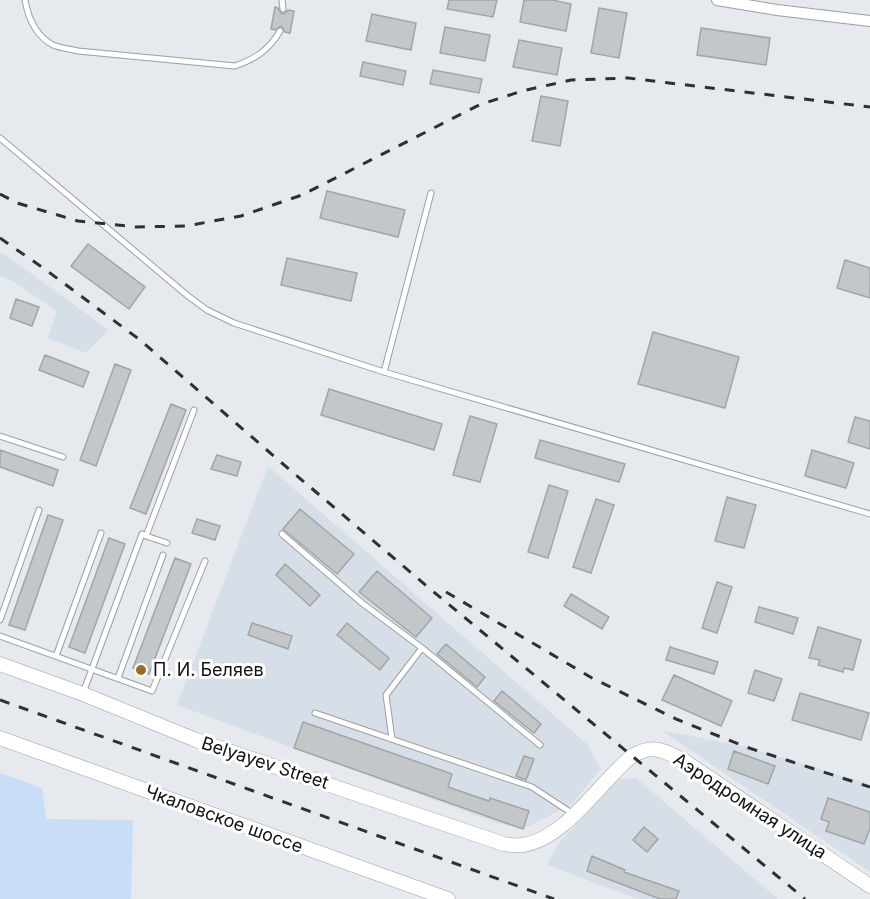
<svg xmlns="http://www.w3.org/2000/svg" width="870" height="899" viewBox="0 0 870 899" font-family="Inter,sans-serif">
	<rect width="100%" height="100%" fill="#e6e9ed"/>
	<!-- built -->
	<path fill="#d6dfe8" d="M0,252L18,264L109,330L86,353L48,338L57,311L11,280L0,276Z
		M268,466L587,744L601,769L571,805L523,829L497,823L177,705Z
		M661,730L746,747L870,784V872Z
		M636,778L778,899H638L547,865L558,844L618,779Z"/>
	<!-- green -->
	<path fill="#c8def6" d="M0,773L42,788L46,819L133,820L131,899H0Z"/>
	<!-- building -->
	<path fill="#c4c7ca" stroke="#a2a5a8" stroke-width="1.5" d="M449,0H497L493,17L447,9Z
		M524,0H552L571,4L566,31L520,22Z
		M275,7L278,8L282,14L285,13L288,10L294,11L290,33L285,32L281,26L275,30L271,29Z
		M599,8L627,13L619,58L591,53Z
		M372,14L416,23L411,50L366,41Z
		M445,27L490,35L485,61L440,53Z
		M701,28L770,38L766,65L697,55Z
		M519,40L562,48L557,75L513,67Z
		M363,62L406,71L403,85L360,76Z
		M433,70L482,79L479,93L430,84Z
		M541,96L568,101L560,146L532,141Z
		M327,191L405,210L398,237L320,218Z
		M88,244L145,287L129,309L71,266Z
		M287,258L357,273L351,301L281,285Z
		M845,260L870,268V298L837,288Z
		M16,299L39,307L32,326L10,318Z
		M653,332L739,357L725,408L638,384Z
		M45,355L89,372L83,387L39,370Z
		M115,364L131,370L96,466L80,460Z
		M329,389L442,424L434,450L321,415Z
		M171,404L186,410L146,514L130,508Z
		M470,416L497,424L480,482L453,475Z
		M855,417L870,421V449L848,442Z
		M540,440L625,464L619,482L535,458Z
		M0,450L58,470L53,486L0,467Z
		M812,450L854,463L846,488L805,476Z
		M217,455L241,462L237,476L211,469Z
		M549,485L568,491L548,558L528,552Z
		M727,497L756,505L744,548L715,541Z
		M596,499L614,505L591,573L573,567Z
		M300,509L354,554L337,574L283,529Z
		M48,515L63,520L25,630L9,625Z
		M197,519L220,526L215,540L192,533Z
		M109,538L125,544L85,653L69,647Z
		M175,558L191,564L149,674L133,668Z
		M285,564L320,595L310,606L276,575Z
		M377,571L432,618L416,637L359,592Z
		M717,582L732,587L717,633L702,628Z
		M571,594L609,617L602,629L564,606Z
		M759,607L798,618L793,634L755,622Z
		M252,623L292,636L288,649L248,635Z
		M347,623L389,658L380,670L337,635Z
		M818,627L861,640L853,670L844,668L843,672L818,665L820,660L809,658Z
		M446,644L485,677L477,687L437,654Z
		M670,647L718,662L714,674L666,660Z
		M755,670L782,679L774,701L748,693Z
		M674,675L732,701L721,726L662,700Z
		M502,691L541,724L534,733L494,701Z
		M800,693L869,713L861,740L792,720Z
		M303,722L452,774L448,787L489,801L490,798L529,811L523,829L294,748Z
		M734,751L775,766L768,784L728,769Z
		M524,756L534,759L526,780L516,776Z
		M828,798L870,812V828L864,844L826,831L829,822L821,819Z
		M644,827L658,839L647,852L633,840Z
		M592,856L625,870L624,872L679,891L676,899H660L587,871Z"/>
	<g fill="none" stroke-linecap="round" stroke-linejoin="round">
		<defs>
			<path id="service" d="M25,0C28,17 36,36 53,45C60,48 70,49 78,51L235,66C255,59 269,50 280,31
				M282,0L283,9
				M0,138L188,296L207,310L234,323L384,372L870,514
				M384,372L431,193
				M0,436L63,457
				M282,534L362,603L422,648L540,745
				M146,536L167,543
				M0,620L39,510
				M0,636L152,691L205,561
				M56,656L101,533
				M118,678L163,555
				M83,693L142,534L146,536L194,410
				M315,713L532,787L573,814
				M392,739L386,695L422,648"/>
			<path id="minor" d="M717,0L777,10L870,21"/>
			<path id="tertiary" d="M0,664L83,694L196,740L504,844C510,845 517,846 523,845C565,839 600,782 632,756C654,744 662,750 683,760L870,886
				M0,738L448,899"/>
		</defs>
		<!-- service casing -->
		<use href="#service" stroke="#9c9fa2" stroke-width="7"/>
		<!-- minor casing -->
		<use href="#minor" stroke="#9c9fa2" stroke-width="12"/>
		<!-- tertiary casing -->
		<use href="#tertiary" stroke="#9c9fa2" stroke-width="15"/>
		<!-- service -->
		<use href="#service" stroke="#fff" stroke-width="5"/>
		<!-- minor -->
		<use href="#minor" stroke="#fff" stroke-width="10"/>
		<!-- tertiary -->
		<use href="#tertiary" stroke="#fff" stroke-width="14"/>
		<!-- rail -->
		<path stroke="#2f3031" stroke-width="3" stroke-dasharray="10 10" stroke-linecap="butt" d="M0,194L17,203L78,221L136,227L186,226L241,216L302,195L479,105L522,91L571,80L628,78L870,107
			M0,238L46,270L140,340L283,464L429,588L805,899
			M446,592L592,678L676,719L746,747L870,787
			M0,700L554,899"/>
	</g>
	<!-- markers -->
	<circle fill="#9e6b22" stroke="#fff" stroke-width="2" cx="141" cy="670" r="6"/>
	<g text-anchor="middle" stroke-width="6" stroke-linejoin="round" paint-order="stroke">
		<!-- poi labels -->
		<g font-size="18" fill="#101112" stroke="#fff" text-anchor="start">
			<text x="153" y="676">П. И. Беляев</text>
		</g>
		<!-- street labels -->
		<g font-size="18" fill="#101112" stroke="#fff">
			<text transform="translate(265 763) rotate(18)" y="6">Belyayev Street</text>
			<text transform="translate(750 806) rotate(33)" y="6">Аэродромная улица</text>
			<text transform="translate(224 819) rotate(20)" y="6">Чкаловское шоссе</text>
		</g>
	</g>
</svg>
